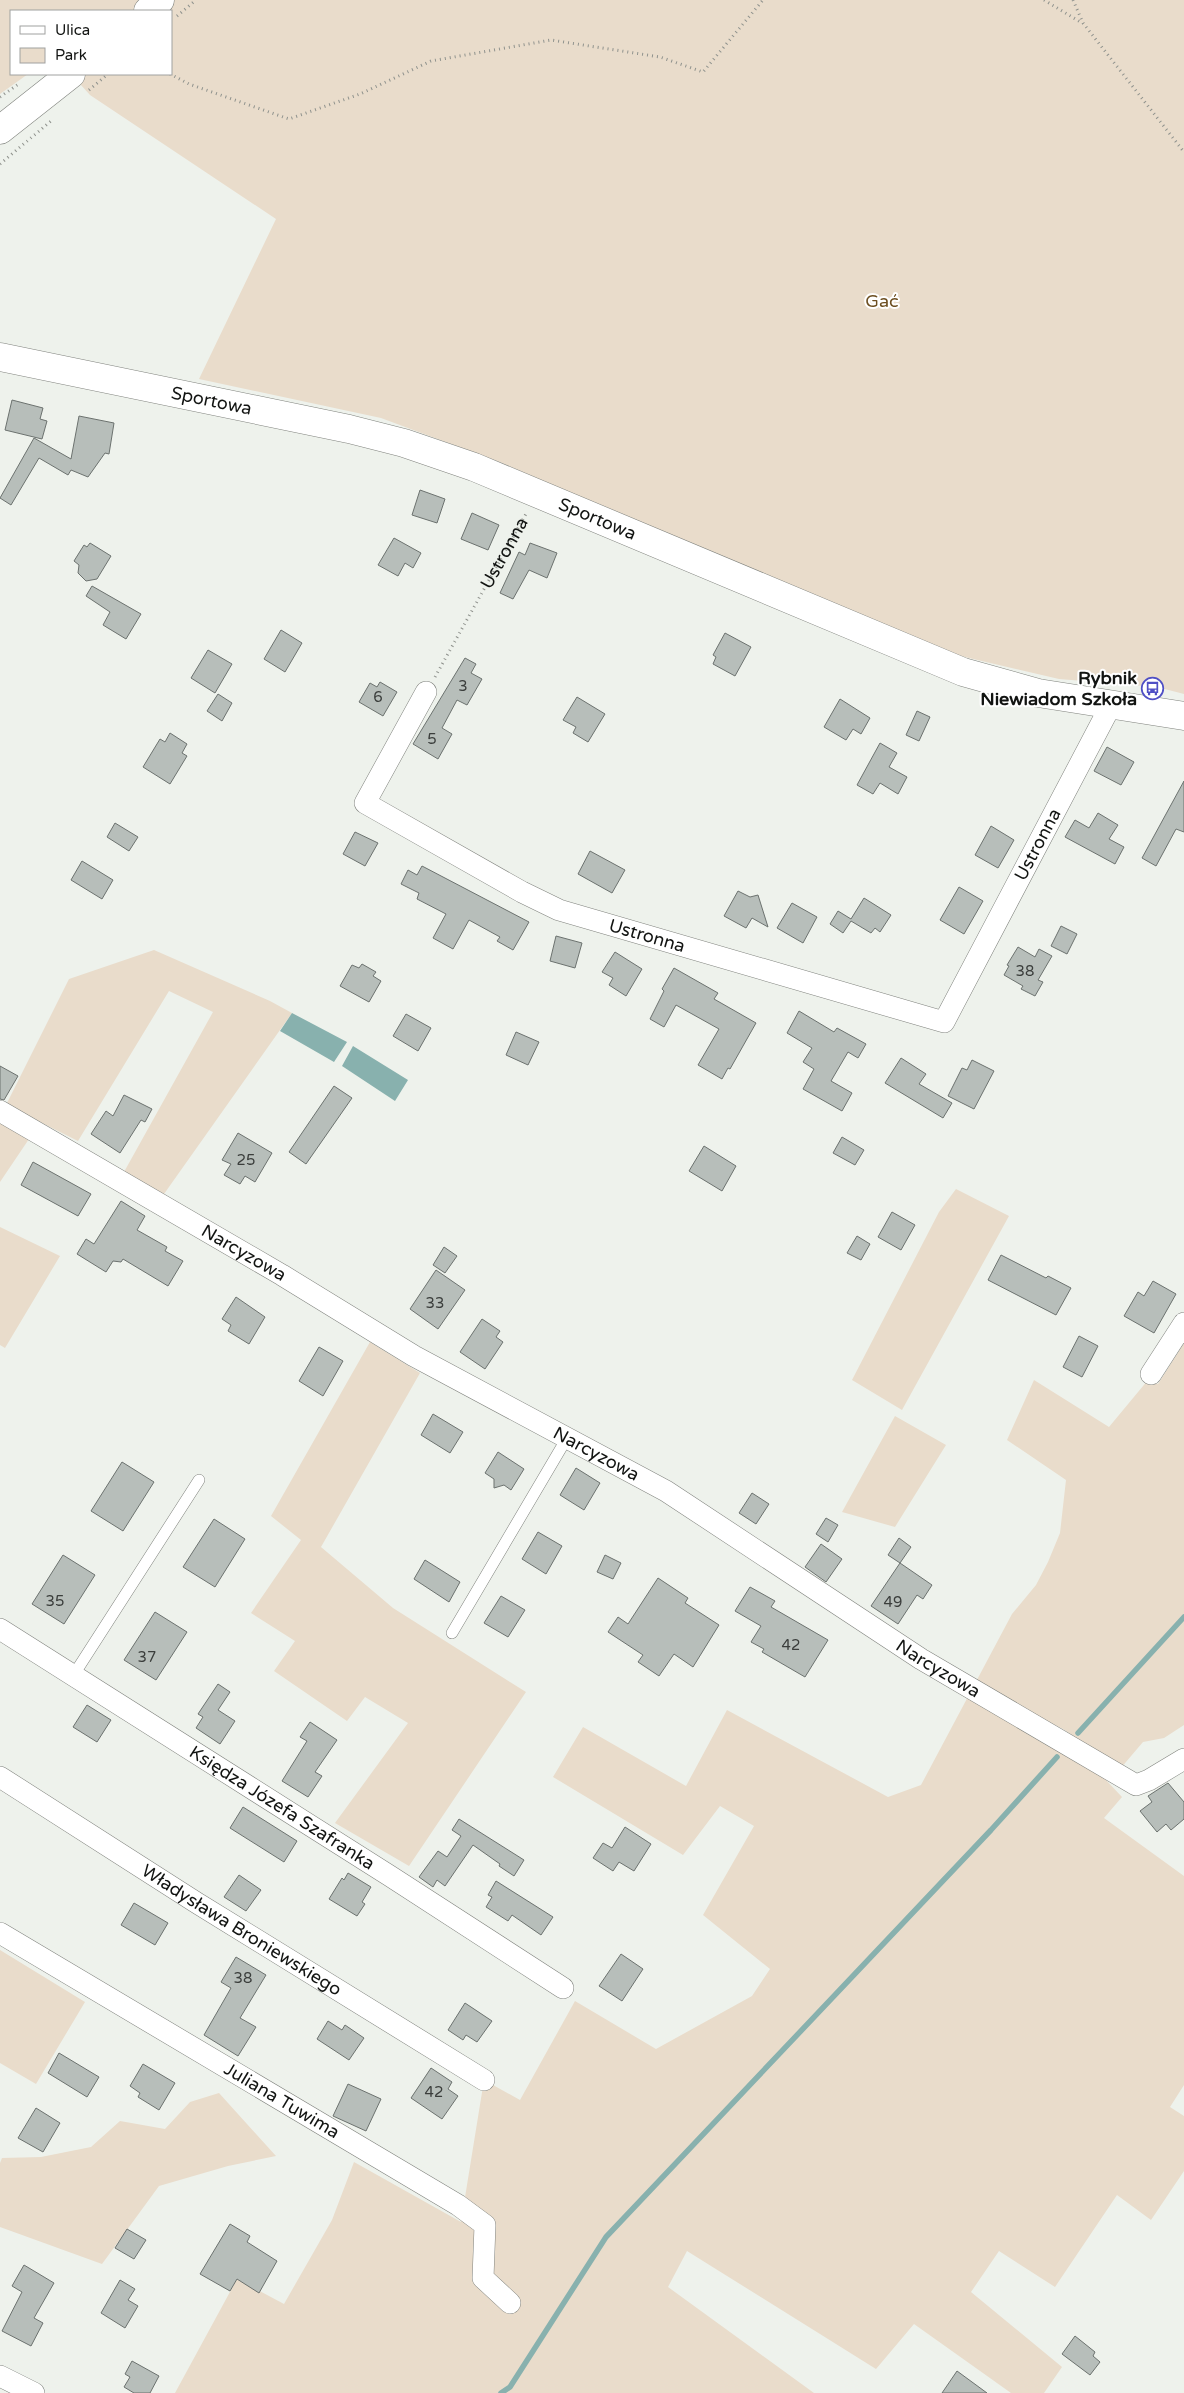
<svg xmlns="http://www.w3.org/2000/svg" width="1184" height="2393" viewBox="0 0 1184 2393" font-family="'Varela Round',sans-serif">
	<rect width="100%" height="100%" fill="#eef2ec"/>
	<!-- green -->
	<path fill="#e9dccb" d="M0,0H1184V694L1157,687L1059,679L952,654L792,591L502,463L381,418L199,379L276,219L90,95L71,74H171V11H11V74H28L0,94Z
		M154,950L270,1001L292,1013L164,1194L124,1172L213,1012L169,991L78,1141L6,1105L69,979Z
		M0,1122L29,1139L0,1182Z
		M956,1189L1009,1216L902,1410L852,1380L939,1212Z
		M0,1227L60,1256L5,1348L0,1345Z
		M370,1342L420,1373L321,1547L393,1608L526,1692L409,1866L335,1823L408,1723L365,1697L347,1721L274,1671L295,1641L251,1613L301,1540L271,1516Z
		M1184,1343V1725L1164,1738L1143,1742L1120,1769L1063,1729L999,1698L1086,1759L1122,1797L1104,1818L1184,1876V2085L1170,2107L1184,2116V2171L1151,2220L1117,2195L1055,2287L999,2251L971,2292L1062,2367L1044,2393H1011L914,2324L876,2369L687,2251L668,2287L814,2393H175L237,2279L284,2304L332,2220L354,2162L461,2222L484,2080L520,2100L575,2001L656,2049L752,1996L770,1969L703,1915L754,1826L720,1806L683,1855L553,1777L583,1727L686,1786L727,1710L888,1797L921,1785L1012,1614L1036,1585L1048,1562L1060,1533L1066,1480L1007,1440L1034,1380L1109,1427L1148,1380L1158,1384Z
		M895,1416L946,1445L895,1527L842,1512Z
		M0,1950L85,2002L36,2084L0,2063Z
		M219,2093L276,2156L228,2166L159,2186L102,2264L0,2227V2163L2,2158L41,2157L91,2147L120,2121L165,2129L190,2102Z"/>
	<!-- water -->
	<path fill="#88b1ae" d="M292,1013L347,1042L334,1062L280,1031Z
		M353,1046L408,1080L395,1101L342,1066Z"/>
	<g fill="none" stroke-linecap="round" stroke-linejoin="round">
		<!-- stream -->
		<path stroke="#88b1ae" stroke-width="5.5" d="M1078,1733L1184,1617
			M501,2393L510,2387L606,2237L991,1830L1057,1757"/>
	</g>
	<!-- building -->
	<path fill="#b7beba" stroke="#6c726f" d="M12,400L43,408L40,419L47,421L42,439L5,430Z
		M79,416L114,423L109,454L105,453L88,477L71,470L68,475L39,458L11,505L0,498L34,438L71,459Z
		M420,490L445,499L437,523L412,515Z
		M472,513L499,525L488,550L461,539Z
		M394,538L421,553L413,568L405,563L398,576L378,565Z
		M90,543L111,556L97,579L86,581L78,573L79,565L74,561L84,545L87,547Z
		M530,543L557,553L547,578L529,570L513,599L500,593L519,552L525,555Z
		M92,586L141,614L126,639L103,625L110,612L86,596Z
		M281,630L302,643L285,672L264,659Z
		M725,633L751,647L735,676L713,664L716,657L713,655Z
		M208,650L232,664L215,693L191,678Z
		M465,658L476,664L471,673L482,679L467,705L457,700L442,728L452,734L438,759L413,744Z
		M380,682L397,692L383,716L359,702L370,683L377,687Z
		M218,694L232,703L222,721L207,711Z
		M577,697L605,714L588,742L573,733L576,727L563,720Z
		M840,699L870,718L861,734L853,729L846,740L824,727Z
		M917,711L930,717L919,741L906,735Z
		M170,733L187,744L182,753L187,756L170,784L143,767L160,739L165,742Z
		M880,743L897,753L889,767L907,777L898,794L880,783L873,794L857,785Z
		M1107,747L1134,762L1121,785L1094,771Z
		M1184,781V832L1176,829L1156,866L1142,858Z
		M1098,813L1118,825L1109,839L1124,847L1115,864L1065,837L1075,820L1089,828Z
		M115,823L138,837L129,851L107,837Z
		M991,826L1014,840L998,868L975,855Z
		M355,832L378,843L365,866L343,854Z
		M590,851L625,870L612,893L578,874Z
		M82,861L113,880L102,899L71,880Z
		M422,866L529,922L513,950L497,941L500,937L469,920L453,949L433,938L446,914L417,899L419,893L401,884L408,870L417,875Z
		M959,887L983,901L964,934L940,920Z
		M738,891L750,897L758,895L768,927L752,918L746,928L724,916Z
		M864,898L891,915L880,932L875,928L871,933L851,921L843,933L830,924L838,911L851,919Z
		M792,903L817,917L803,943L777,928Z
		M1061,926L1077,934L1067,954L1051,946Z
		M556,936L582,943L575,968L550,961Z
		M1018,947L1035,957L1039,949L1052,956L1038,980L1043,982L1035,996L1021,989L1023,986L1004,975L1009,966L1007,965Z
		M615,952L642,969L626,996L609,985L613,978L602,972Z
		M362,964L376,972L373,976L381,981L369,1002L340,986L352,965L359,968Z
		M674,968L718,993L714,999L756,1023L730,1069L728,1068L722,1079L698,1065L719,1029L676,1005L664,1027L650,1019L664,991L662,989Z
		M799,1011L834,1032L837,1028L866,1044L858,1058L848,1052L831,1081L852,1093L842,1111L803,1089L814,1069L803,1062L812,1048L787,1033Z
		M406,1014L431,1028L418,1051L393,1036Z
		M516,1032L539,1042L528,1065L506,1055Z
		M901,1058L926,1074L919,1084L952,1103L943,1118L885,1083Z
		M972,1060L994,1071L974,1109L948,1096L962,1068L967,1070Z
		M0,1066L18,1076L4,1100L0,1099Z
		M334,1086L352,1098L306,1164L289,1152Z
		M124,1095L152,1109L145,1122L141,1120L120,1153L91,1134L106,1111L113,1116Z
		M238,1133L272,1153L255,1182L245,1176L240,1184L224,1175L231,1164L222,1160Z
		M842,1137L864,1150L855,1165L833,1153Z
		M704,1146L736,1166L722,1191L689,1171Z
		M33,1162L91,1194L78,1216L21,1185Z
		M121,1201L145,1216L137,1230L167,1247L165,1251L183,1261L168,1286L123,1259L121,1262L113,1261L106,1272L77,1254L86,1239L94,1244Z
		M892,1212L915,1225L901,1250L878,1237Z
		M857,1236L870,1244L861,1260L847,1253Z
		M444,1247L457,1256L445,1273L433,1265Z
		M1001,1255L1046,1278L1048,1276L1071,1288L1056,1315L988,1280Z
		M436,1270L465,1290L438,1329L410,1309Z
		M1153,1281L1176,1294L1154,1333L1124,1316L1138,1292L1144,1296Z
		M236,1297L265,1317L249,1344L228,1331L231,1325L222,1319Z
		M482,1319L500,1331L496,1337L503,1342L485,1369L460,1352Z
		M1079,1336L1098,1346L1082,1377L1063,1367Z
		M319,1347L343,1361L323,1396L299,1381Z
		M433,1414L463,1432L450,1453L421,1435Z
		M498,1452L524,1469L511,1490L504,1485L494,1488V1479L485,1473Z
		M122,1462L154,1482L123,1531L91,1511Z
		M576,1468L600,1483L584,1510L560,1495Z
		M752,1493L769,1504L756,1524L739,1513Z
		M826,1518L838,1525L828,1542L816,1534Z
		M214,1519L245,1539L215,1587L183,1567Z
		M538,1532L562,1546L546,1574L522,1559Z
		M899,1538L911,1547L900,1563L888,1555Z
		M821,1544L842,1559L826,1582L805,1567Z
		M63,1555L95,1575L64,1624L32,1604Z
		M605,1555L621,1563L613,1579L597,1572Z
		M425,1560L460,1582L449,1602L414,1579Z
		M900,1563L932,1585L923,1599L917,1595L898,1624L871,1606Z
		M658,1578L688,1598L685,1603L719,1625L693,1667L674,1654L659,1676L638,1662L643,1655L608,1632L618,1617L628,1624Z
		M750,1587L775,1601L771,1607L828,1640L805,1677L762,1652L764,1649L751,1642L761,1626L735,1611Z
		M501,1596L525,1610L508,1637L484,1623Z
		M155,1612L187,1632L156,1680L124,1660Z
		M218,1684L230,1692L218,1710L235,1721L220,1744L196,1728L203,1717L198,1714Z
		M87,1705L111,1720L97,1742L73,1727Z
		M310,1722L337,1740L315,1772L322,1776L308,1797L282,1781L307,1741L300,1737Z
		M1168,1783L1184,1802V1819L1171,1830L1166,1824L1157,1832L1140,1811L1152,1802L1148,1796Z
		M243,1807L297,1841L284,1862L230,1828Z
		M459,1819L524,1860L514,1876L499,1866L500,1864L473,1845L445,1886L437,1880L433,1887L419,1877L438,1851L447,1857L461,1836L452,1830Z
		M625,1827L651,1844L634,1871L619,1862L613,1871L593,1858L603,1843L612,1848Z
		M348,1873L371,1887L362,1902L365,1904L357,1916L329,1899L342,1878L344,1880Z
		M239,1875L261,1890L246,1911L224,1897Z
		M496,1881L553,1917L541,1935L512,1915L508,1921L486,1907L492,1897L488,1895Z
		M134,1903L168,1923L155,1945L121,1925Z
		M621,1954L643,1969L622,2001L599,1986Z
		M236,1957L266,1975L240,2018L256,2027L238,2056L204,2035L231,1988L221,1982Z
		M465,2003L492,2021L477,2042L466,2035L463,2040L448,2030Z
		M328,2021L342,2030L345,2025L364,2038L349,2060L317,2039Z
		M59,2053L99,2077L87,2097L48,2073Z
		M143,2064L175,2083L159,2110L138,2097L140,2093L130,2086Z
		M431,2068L452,2082L448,2089L458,2096L442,2119L411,2098Z
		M348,2084L381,2099L366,2131L333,2116Z
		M36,2108L60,2123L43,2152L18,2138Z
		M230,2224L250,2236L247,2242L277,2261L259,2293L237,2279L230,2291L200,2274Z
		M127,2229L146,2240L134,2259L115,2248Z
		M24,2265L54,2283L34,2318L43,2323L31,2346L2,2331L22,2292L12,2286Z
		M120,2280L135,2289L128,2300L138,2306L125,2328L101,2313Z
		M1075,2336L1095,2352L1093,2356L1100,2362L1090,2375L1062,2354Z
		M132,2361L159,2376L150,2393H134L124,2387L130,2377L125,2374Z
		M957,2371L987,2393H942Z"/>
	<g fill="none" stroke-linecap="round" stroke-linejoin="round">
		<defs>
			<path id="service" d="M452,1633L567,1438
				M73,1676L199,1480"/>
			<g id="minor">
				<path id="s2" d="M426,692L365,803L522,892L559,910L944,1022L1111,705"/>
				<path id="s3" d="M0,1111L282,1275L414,1356L666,1491L921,1659L1136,1785L1149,1780L1184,1759"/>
				<path d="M1151,1374L1184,1323"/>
				<path id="s4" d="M0,1629L390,1876L563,1988"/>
				<path id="s5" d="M0,1777L197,1903L484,2080"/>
				<path id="s6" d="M0,1933L458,2205L485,2225L483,2278L510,2303"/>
				<path d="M0,2376L34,2393"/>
			</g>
			<path id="secondary" d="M148,11L160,0
				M0,130L71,74"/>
			<g id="primary">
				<path id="s7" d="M0,357L349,429L404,443L474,467L963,672L1038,693L1184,716"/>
			</g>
		</defs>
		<!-- service casing -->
		<use href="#service" stroke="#80837e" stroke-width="12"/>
		<!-- minor casing -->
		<use href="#minor" stroke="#80837e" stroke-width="22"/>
		<!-- secondary casing -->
		<use href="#secondary" stroke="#80837e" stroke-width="29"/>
		<!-- primary casing -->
		<use href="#primary" stroke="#80837e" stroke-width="29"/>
		<!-- path -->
		<g stroke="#8f928d" stroke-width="3" stroke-dasharray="1 4" stroke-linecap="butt">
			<path d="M1044,0L1082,23"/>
			<path d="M1073,0L1083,23L1184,152"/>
			<path d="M177,16L196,0"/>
			<path d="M170,74L189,84L289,119L360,94L431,61L551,40L660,57L703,72L763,0"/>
			<path d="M89,90L108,74"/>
			<path d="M0,97L20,83"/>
			<path d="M0,164L51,121"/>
			<path id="s1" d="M435,677L527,512"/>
		</g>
		<!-- service -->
		<use href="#service" stroke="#fff" stroke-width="11"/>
		<!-- minor -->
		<use href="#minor" stroke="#fff" stroke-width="21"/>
		<!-- secondary -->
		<use href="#secondary" stroke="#fff" stroke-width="28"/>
		<!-- primary -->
		<use href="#primary" stroke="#fff" stroke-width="28"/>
	</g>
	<!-- icons -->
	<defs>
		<symbol id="bus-ring" viewBox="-11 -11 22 22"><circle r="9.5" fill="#fff" stroke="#4f4fc5" stroke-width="1.5"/><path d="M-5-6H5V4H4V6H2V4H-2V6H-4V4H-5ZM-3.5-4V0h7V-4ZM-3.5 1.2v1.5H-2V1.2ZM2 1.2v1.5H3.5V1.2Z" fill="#4f4fc5"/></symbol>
	</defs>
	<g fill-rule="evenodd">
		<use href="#bus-ring" x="1140" y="676" width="25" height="25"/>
	</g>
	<g text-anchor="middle" stroke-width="4" stroke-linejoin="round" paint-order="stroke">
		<!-- number labels -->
		<g font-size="15" fill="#3b3e3c">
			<text x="463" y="691">3</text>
			<text x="378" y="702">6</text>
			<text x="432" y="744">5</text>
			<text x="1025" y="976">38</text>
			<text x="246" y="1165">25</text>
			<text x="435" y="1308">33</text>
			<text x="55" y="1606">35</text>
			<text x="893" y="1607">49</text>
			<text x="791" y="1650">42</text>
			<text x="147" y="1662">37</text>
			<text x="243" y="1983">38</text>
			<text x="434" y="2097">42</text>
		</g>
		<!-- park labels -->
		<g font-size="18" fill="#6d4f21" stroke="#fff">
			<text x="882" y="307">Gać</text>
		</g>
		<!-- street labels -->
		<g font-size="18" fill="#121412" stroke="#fff">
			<text dy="6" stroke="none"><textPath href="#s7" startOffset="216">Sportowa</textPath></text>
			<text dy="6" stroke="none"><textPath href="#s7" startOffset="621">Sportowa</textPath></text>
			<text dy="6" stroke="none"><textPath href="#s1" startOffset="142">Ustronna</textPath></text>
			<text dy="6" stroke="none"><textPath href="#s2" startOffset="950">Ustronna</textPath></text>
			<text dy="6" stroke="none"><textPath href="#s2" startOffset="440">Ustronna</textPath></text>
			<text dy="6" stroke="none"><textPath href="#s3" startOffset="282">Narcyzowa</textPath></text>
			<text dy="6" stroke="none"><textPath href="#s3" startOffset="688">Narcyzowa</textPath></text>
			<text dy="6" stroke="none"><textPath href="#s3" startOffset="1092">Narcyzowa</textPath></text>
			<text dy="6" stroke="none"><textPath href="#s4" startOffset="334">Księdza Józefa Szafranka</textPath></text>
			<text dy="6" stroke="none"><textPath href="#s5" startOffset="286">Władysława Broniewskiego</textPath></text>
			<text dy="6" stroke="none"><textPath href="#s6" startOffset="328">Juliana Tuwima</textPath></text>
		</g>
		<!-- poi labels -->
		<g font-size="18" font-weight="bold" fill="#121412" stroke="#fff" text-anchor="end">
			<text x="1137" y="684">Rybnik<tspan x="1137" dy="21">Niewiadom Szkoła</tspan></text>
		</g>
	</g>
	<!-- legend -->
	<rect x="10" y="10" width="162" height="65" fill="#ffffff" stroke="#a0a1a0"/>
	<rect x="20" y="26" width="25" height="8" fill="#ffffff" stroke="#a0a1a0"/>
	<text x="55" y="35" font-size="15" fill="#121412">Ulica</text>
	<rect x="20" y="48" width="25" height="15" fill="#e9dccb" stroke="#a0a1a0"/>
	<text x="55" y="60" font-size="15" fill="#121412">Park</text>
</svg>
